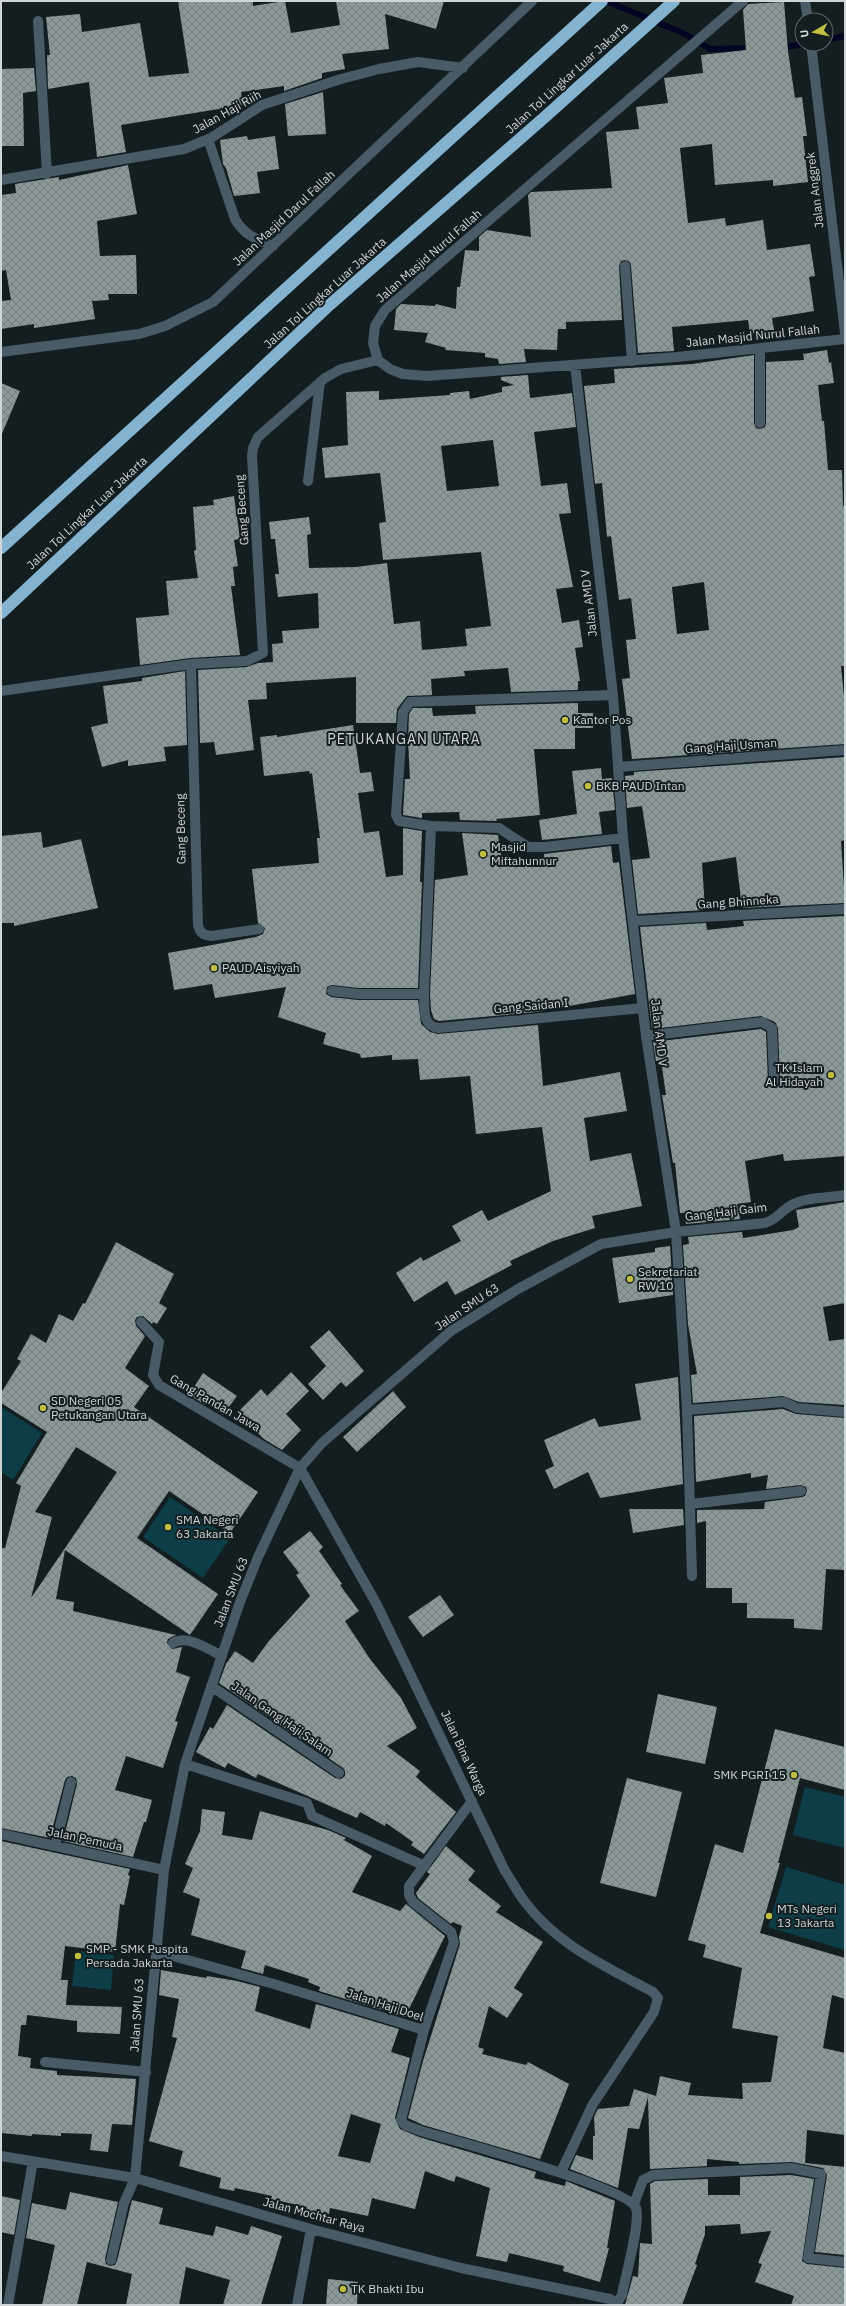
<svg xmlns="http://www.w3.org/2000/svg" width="846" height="2306" viewBox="0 0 846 2306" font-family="'IBM Plex Sans',sans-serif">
	<defs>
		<pattern id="building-cross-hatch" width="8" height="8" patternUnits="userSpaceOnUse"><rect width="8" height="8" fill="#8a9998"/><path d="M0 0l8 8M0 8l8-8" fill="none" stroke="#737e7e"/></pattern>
	</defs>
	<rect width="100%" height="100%" fill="#131e21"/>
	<!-- green -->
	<path fill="#0d3e47" d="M1,1407L42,1433L13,1480L1,1472Z
		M170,1497L230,1538L203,1578L143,1537Z
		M805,1787L845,1797V1848L793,1835Z
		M786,1867L845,1885V1950L768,1927Z
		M76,1951L114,1955L111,1990L72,1986Z"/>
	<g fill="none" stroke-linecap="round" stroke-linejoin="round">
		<!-- stream -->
		<path stroke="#000521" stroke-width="6" d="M606,1L683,33L710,49L754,48
			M826,40L845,36
			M781,47L809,44"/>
	</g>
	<!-- building -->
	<path fill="url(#building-cross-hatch)" fill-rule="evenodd" d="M178,1H253V6L285,1L291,33L340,25L336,1H444L436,29L385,14L389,49L342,54L345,69L322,73V78L284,91V86L241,92L243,105L121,125L126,152L97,157L89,82L48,89L47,55H50L46,17L80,14L82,32L140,23L149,77L189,73Z
		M784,2L788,51L795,98L802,97L807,136H803L808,182L773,186V180L715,185L712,144L680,148L688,223L725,218L726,226L763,220L767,250L810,244L815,276L809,277L814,311L772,318L774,330L750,334L748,320L672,327L674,351L638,353L631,266L630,262L625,260L621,261L619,266L622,320L566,322V329H558L557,350L524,349L526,362L499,364L498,359L485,357V353L445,350L446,348L425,342L428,333L394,330L396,309L401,304L435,306L436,304L456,309L457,287H460L465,250L479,251V237L487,230L531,237L528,195L531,192L612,188L606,132L639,129L636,107L668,103L664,78L703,73L701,55L746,50L743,10L748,4Z
		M34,68L36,91L23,93L24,146H1V69Z
		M323,92L326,134L288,136L285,104Z
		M247,136L248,140L275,136L279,169L257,172L260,193L234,196L226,168L223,164L220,140Z
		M128,165L137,214L97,221L100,256L136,255L137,294H108L109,300L92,301L95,319L34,328V324L1,329V301L11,300L6,270L1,271V195L16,193L15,184L59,177V180Z
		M827,350L829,363L831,362L834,383L818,385L822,421H824L828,470H842L843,506H845V666H841L845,707V744L632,759L622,679L630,678L626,640L636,639L631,598L619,600L611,536L607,537L602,483L595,484L584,386L615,383L614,369L692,364L754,355V423L756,428L760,429L765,427L766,423V362L804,360L803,354ZM704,582L709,630L677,634L672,587Z
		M528,375L530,398L572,393L576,427L534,432L541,486L567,483L571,513L559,514L573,587L556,589L562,623L579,620L583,647L575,648L580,681H578V690L511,692L508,668L464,671L465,676L431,679L432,695L407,696L397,709L396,723H356V677L266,683L267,699L248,700L254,750L216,755L214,742L200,743L198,670L247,667L258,663L273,662L272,644L283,643L282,631L319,628L318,593L278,597L275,574H279L275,539H271L269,522L309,517L311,534L307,535L309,568L356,567L387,563L394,624L420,621L422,650L467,646L465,629L491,626L481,552L383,560L379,523L386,522L380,473L325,478L322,448L348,445L346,392L379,391V400L450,395V393L469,391L470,399L502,392V387L514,385L501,380V377ZM493,440L499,486L447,491L441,446Z
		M1,383L20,391L1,436Z
		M234,496L240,539L234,540L238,566L233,567L235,586H231L240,655L190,658L140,665L136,618L169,615L166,581L198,578L194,551L196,550L193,507L214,505L213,500Z
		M185,671L187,745L164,747L166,761L128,766V760L102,767L91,727L108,723L103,686L142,681V678Z
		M578,703V713H593V728H575V749H534L540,815L496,819L497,821L460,820L459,812L422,813V818L403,815L405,779H410L408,741L409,714L413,708H432L433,716L476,714L475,706Z
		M353,725L360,773L371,772L374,791L358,793L364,833L379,831L386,877L403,875V828L422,831L420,882H422L418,988H359L332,985L327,987L326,994L331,997L358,1000H418L421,1024L430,1032L438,1034L538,1025L543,1086L620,1072L627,1111L584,1118L590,1161L631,1153L642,1206L592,1216L595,1228L553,1241L510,1261L512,1265L455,1295L447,1281L414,1302L396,1273L421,1257L423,1261L461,1241L452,1226L482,1210L488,1221L551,1191L542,1127L476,1134L470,1076L420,1080L418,1059L392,1060V1055L361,1058L360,1054L323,1044L326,1033L278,1017L286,987L215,998L212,984L174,990L168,953L256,937L263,934L265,928L258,923L252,869L319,863L317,838H320L312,773L310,774L309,771L264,776L260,737L277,735V737Z
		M845,757V840L841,841L845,903L742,908L736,857L702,863L705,910L638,914L632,860L650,858L642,806L627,808L625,776L634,775V772Z
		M601,768L602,779L612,778L615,810L599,812L602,834L542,840L539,820L577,814L572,771Z
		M41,832L43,848L81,839L98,908L14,926V923H1V836Z
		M462,833L498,835L502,862L544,857V854L611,846L613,863L619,862L635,994L536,1012L439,1021L434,1019L431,1010L430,994L435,880L468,875Z
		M845,916V1156L784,1161L783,1154L745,1161L751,1202L737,1204L740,1219L686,1224L684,1213H680L675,1163H673L662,1095H666L661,1060L656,1061L653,1042L761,1029L766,1032L768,1082L771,1087H775L780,1084V1081L778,1028L775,1022L761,1016L652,1029L640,927L706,923L707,930L744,926L743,921Z
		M845,1202V1303L823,1307L829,1341L845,1339V1405L799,1402L783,1396L693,1403L691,1375L697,1374L688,1324L683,1245L689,1244L688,1237L742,1232L743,1238L793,1230L799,1227L796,1210Z
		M116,1242L174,1274L159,1303L167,1308L157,1324L153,1322L152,1324L143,1316L137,1317L135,1320L136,1326L145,1336L125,1368L149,1386L134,1407L258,1492L230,1533L169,1491L137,1538L218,1594L190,1635L65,1550L56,1599L74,1602L73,1611L176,1635L168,1639L167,1643L172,1649L182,1647L176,1672L190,1677L175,1721L178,1722L163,1768L126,1756L115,1790L152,1800L146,1822H144L133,1857L63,1841L77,1784L76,1778L72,1776L67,1777L65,1780L50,1838L1,1828V1548H5L21,1486L16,1483L47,1432L1,1403V1393L21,1361L17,1359L31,1334L46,1343L59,1314L73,1321L83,1303L85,1304ZM76,1447L117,1472L31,1598L52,1517L35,1512Z
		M670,1246L673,1295L619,1303L612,1258L655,1252V1248Z
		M329,1330L364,1371L346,1387L341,1382L323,1400L308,1384L326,1366L310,1347Z
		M291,1372L309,1391L286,1414L301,1430L282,1450L264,1439L237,1413L261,1389L267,1396Z
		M203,1373L237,1396L223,1415L207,1403L206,1405L189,1395Z
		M678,1377L683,1484L600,1498L588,1472L554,1489L545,1470L554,1466L544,1440L595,1418L599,1427L641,1420L635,1384Z
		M393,1391L406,1407L357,1452L343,1437Z
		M783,1409L796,1414L845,1418V1570L826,1569L822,1630L794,1628V1619L747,1618V1603H732V1588H706V1521L697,1523V1510L764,1509L765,1502L802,1497L805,1496L807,1491L806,1487L801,1485L766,1489L768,1475L751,1478V1473L696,1482L694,1416Z
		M629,1509H683L684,1525L633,1533Z
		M310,1531L323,1547L319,1551L342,1584L340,1585L359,1611L345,1621L370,1659L401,1698L417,1728L387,1746L420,1771L416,1777L456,1812L424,1854L411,1845L413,1842L386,1823L385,1826L360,1812L357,1818L258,1774L256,1778L228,1763L225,1768L196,1752L210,1727L213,1729L227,1705L335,1778L341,1779L345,1776V1771L343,1768L219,1683L226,1664L235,1651L253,1663L268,1642L310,1596L296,1575L299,1573L283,1552Z
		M440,1595L454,1615L423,1637L408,1617Z
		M658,1694L717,1707L705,1764L646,1752Z
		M775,1729L845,1747V1790L800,1778L778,1863H780L760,1933L845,1958V1999L832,1995L823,2048L845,2053V2135L807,2130L805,2163L845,2167V2255L815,2252L827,2175L823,2168L792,2162L739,2164V2162L707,2159V2166L650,2169L648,2097L639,2129L628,2128L618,2188L570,2169L576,2155L593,2160V2136H595L594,2117L598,2109L629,2106L634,2089L656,2096L660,2076L691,2083L688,2095L743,2099L742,2083L771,2082L778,2036L732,2028L742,1968L703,1957L706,1945L688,1940L715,1844L743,1853Z
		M627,1778L682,1792L656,1897L600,1883Z
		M202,1809L225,1812L222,1835L252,1840L260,1811L328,1830L346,1838L344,1840L372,1856L352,1892L400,1911L406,1904L445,1936L405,2017L319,1991L320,1987L308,1982L309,1979L265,1965L263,1974L241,1968L246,1951L191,1935L200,1899L183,1892L193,1868L185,1864L200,1831Z
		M1,1841L130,1869L128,1875L130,1876L124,1905L120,1904L115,1952L65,1946L61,1980H68L66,2005L122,2007L120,2034L77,2032V2021L27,2015L26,2025H21L18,2056L31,2058L30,2068L57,2071V2075L136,2079L132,2125L112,2124L108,2152L90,2150L92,2134L61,2133V2136L32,2134V2136L1,2133Z
		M446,1846L475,1871L468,1880L501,1906L496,1912L543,1942L514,1988L523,1994L507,2018L489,2006L478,2047L484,2049L482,2054L526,2065L528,2062L569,2084L540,2159L423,2125L408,2118L423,2061L460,1944L459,1937L462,1926L453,1922L451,1924L418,1898L416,1893L430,1874L427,1872Z
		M161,1970L206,1978L207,1976L237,1981L260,1987L255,2011L310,2029L316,2004L399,2029L391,2052L410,2058L395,2118L400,2129L419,2137L536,2172L534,2178L565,2186L566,2181L615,2201L607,2248H609L600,2282L563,2271L564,2266L509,2253L507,2262L476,2256L490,2188L456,2176L454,2182L425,2171L415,2209L372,2198L368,2216L330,2208L329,2214L306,2210L307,2207L271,2199L272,2196L235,2188L234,2191L219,2188L221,2178L179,2166L183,2151L149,2141L177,2038L172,2037L179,1999L159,1995ZM351,2114L381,2124L370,2163L338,2156Z
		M791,2175L814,2179L802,2261L807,2264L845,2268V2305H791L794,2296L755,2282L762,2264L758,2263L771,2231L741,2234L740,2224L705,2226V2234L695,2264L697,2265L682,2305H625L633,2276L638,2277L640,2243L652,2244L650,2184L655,2181L708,2179V2195H740V2177Z
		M70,2192L118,2202L105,2259L106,2264L110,2266L115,2265L117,2261L132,2200L163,2208L159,2224L213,2236L216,2226L248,2235L251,2226L282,2236L261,2305H223L230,2280L186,2267L179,2305H126L132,2274L87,2262L77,2305H42L55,2245L26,2238L32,2203L66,2210Z
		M1,2196L20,2200L14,2235L1,2232Z
		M328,2279L358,2282L357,2305H326Z"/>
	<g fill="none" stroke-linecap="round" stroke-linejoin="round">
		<!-- minor -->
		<path stroke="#485b66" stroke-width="10" d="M743,1L385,310L375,326L373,343L378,360L390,369L403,374L427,376L677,357L845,339
			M805,1L808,20
			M38,21L47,174
			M811,44L845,333
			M208,139L235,219C244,235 256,239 273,246
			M1,180L184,149L211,138L262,105L341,79L379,69L418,62L463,68
			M625,266L632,361
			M1,352L139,334L165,326L213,302L532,1
			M575,365L613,695L623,838L646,1036L676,1232L687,1410L692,1576
			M760,423V348
			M308,481L320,382
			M1,691L191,664
			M618,767L845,750
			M431,826L399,821L396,815L403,712L410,702L613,695
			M623,838L545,847H528L499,828L431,826L424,994C425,1008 421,1026 439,1028L642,1008
			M633,921L845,909
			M259,929L211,936C203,935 200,933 198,925L191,664L247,661L263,653L252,456L253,448L258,437L325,378L341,369L378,360
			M332,991L359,994H424
			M646,1036L762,1022L772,1028L774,1081
			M141,1322L159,1342L153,1375L159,1385L300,1468L377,1605L505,1871C512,1881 518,1893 525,1902C557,1945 607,1967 653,1992L658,1998L654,2012L593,2104L561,2172
			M687,1410L784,1402L797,1408L845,1412
			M691,1504L801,1491
			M173,1643C187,1634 208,1649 222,1656
			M211,1686L339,1773
			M185,1764L307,1803L312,1816L425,1866
			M472,1801L409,1886V1895L413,1902L451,1932L454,1942L424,2030L401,2120L405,2125L421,2131C451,2140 628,2187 636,2208C641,2222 625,2277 622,2295L617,2303
			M1,1834L164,1870
			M55,1846L71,1782
			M155,1951L274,1984L424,2030
			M45,2062L146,2072
			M1,2156L135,2178L311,2229L461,2268L610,2299L618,2305
			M634,2204L643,2180L653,2175L791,2168L821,2174L808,2258L845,2262
			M111,2260L124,2203L135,2178L164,1870L185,1764L240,1602L258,1557L300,1468L322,1443L451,1331L518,1289L601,1244L676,1232L765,1223C776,1220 780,1212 790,1206C804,1197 829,1198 845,1195
			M8,2305L33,2161
			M297,2305L311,2229"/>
		<!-- highway -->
		<path stroke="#83b3cf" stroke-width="12" d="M1,548L602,1
			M1,613L326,308L546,116L674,1"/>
	</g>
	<!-- markers -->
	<g fill="#c0be41" stroke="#131e21" stroke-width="1.5">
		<circle cx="565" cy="720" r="4"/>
		<circle cx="588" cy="786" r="4"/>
		<circle cx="483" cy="854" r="4"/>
		<circle cx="214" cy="968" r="4"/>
		<circle cx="831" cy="1075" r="4"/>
		<circle cx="630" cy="1279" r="4"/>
		<circle cx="43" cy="1408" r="4"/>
		<circle cx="168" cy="1527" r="4"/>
		<circle cx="794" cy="1775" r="4"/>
		<circle cx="769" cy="1916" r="4"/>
		<circle cx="78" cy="1956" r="4"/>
		<circle cx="343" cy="2289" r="4"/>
	</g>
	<g text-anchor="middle" stroke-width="4" stroke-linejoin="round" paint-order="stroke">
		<!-- street labels -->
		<g font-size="12" fill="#cfd6d8" stroke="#131e21">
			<text transform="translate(567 78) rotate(-42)" y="4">Jalan Tol Lingkar Luar Jakarta</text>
			<text transform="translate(227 112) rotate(-29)" y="4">Jalan Haji Riih</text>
			<text transform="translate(815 190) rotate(-97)" y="4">Jalan Anggrek</text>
			<text transform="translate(284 218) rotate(-43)" y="4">Jalan Masjid Darul Fallah</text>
			<text transform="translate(429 256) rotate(-41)" y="4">Jalan Masjid Nurul Fallah</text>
			<text transform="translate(325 293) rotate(-42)" y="4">Jalan Tol Lingkar Luar Jakarta</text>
			<text transform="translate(753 336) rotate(-6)" y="4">Jalan Masjid Nurul Fallah</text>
			<text transform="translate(242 510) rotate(-94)" y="4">Gang Beceng</text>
			<text transform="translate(87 513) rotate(-43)" y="4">Jalan Tol Lingkar Luar Jakarta</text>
			<text transform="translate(589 603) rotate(-97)" y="4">Jalan AMD V</text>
			<text transform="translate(731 746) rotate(-4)" y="4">Gang Haji Usman</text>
			<text transform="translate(181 829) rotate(-91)" y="4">Gang Beceng</text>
			<text transform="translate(738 902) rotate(-4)" y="4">Gang Bhinneka</text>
			<text transform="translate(531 1006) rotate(-5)" y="4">Gang Saidan I</text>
			<text transform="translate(659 1033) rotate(83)" y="4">Jalan AMD V</text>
			<text transform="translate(726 1212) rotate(-7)" y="4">Gang Haji Gaim</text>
			<text transform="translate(467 1307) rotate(-34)" y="4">Jalan SMU 63</text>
			<text transform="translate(215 1403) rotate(30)" y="4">Gang Pandan Jawa</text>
			<text transform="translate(231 1592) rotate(-69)" y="4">Jalan SMU 63</text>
			<text transform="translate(282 1719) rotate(35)" y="4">Jalan Gang Haji Salam</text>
			<text transform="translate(464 1753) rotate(65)" y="4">Jalan Bina Warga</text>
			<text transform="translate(85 1839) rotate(12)" y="4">Jalan Pemuda</text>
			<text transform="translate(385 2005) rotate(18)" y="4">Jalan Haji Doel</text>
			<text transform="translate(137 2015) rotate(-86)" y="4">Jalan SMU 63</text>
			<text transform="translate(314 2215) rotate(15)" y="4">Jalan Mochtar Raya</text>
		</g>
		<!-- poi labels -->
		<g font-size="12" fill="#cfd6d8" stroke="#131e21" text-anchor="start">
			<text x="573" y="724">Kantor Pos</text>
			<text x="596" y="790">BKB PAUD Intan</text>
			<text x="491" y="851">Masjid<tspan x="491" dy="14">Miftahunnur</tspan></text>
			<text x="222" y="972">PAUD Aisyiyah</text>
			<text x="823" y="1072" text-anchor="end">TK Islam<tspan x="823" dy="14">Al Hidayah</tspan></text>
			<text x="638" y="1276">Sekretariat<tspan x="638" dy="14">RW 10</tspan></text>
			<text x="51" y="1405">SD Negeri 05<tspan x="51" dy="14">Petukangan Utara</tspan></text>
			<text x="176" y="1524">SMA Negeri<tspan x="176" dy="14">63 Jakarta</tspan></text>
			<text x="786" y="1779" text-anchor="end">SMK PGRI 15</text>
			<text x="777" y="1913">MTs Negeri<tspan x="777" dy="14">13 Jakarta</tspan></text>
			<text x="86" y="1953">SMP - SMK Puspita<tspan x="86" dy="14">Persada Jakarta</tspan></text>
			<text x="351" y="2293">TK Bhakti Ibu</text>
		</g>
		<!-- quarter labels -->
		<g font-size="14" letter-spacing="1" fill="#cfd6d8" stroke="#131e21">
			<text x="404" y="744">PETUKANGAN UTARA</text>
		</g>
	</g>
	<!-- border -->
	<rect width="846" height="2306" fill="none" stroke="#cfd6d8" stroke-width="4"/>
	<!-- north arrow -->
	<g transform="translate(814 32) rotate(261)"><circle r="19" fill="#131e21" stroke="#5e686a"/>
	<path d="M0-3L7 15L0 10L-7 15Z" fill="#c0be41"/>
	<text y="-6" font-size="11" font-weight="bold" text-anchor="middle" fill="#cfd6d8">U</text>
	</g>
</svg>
